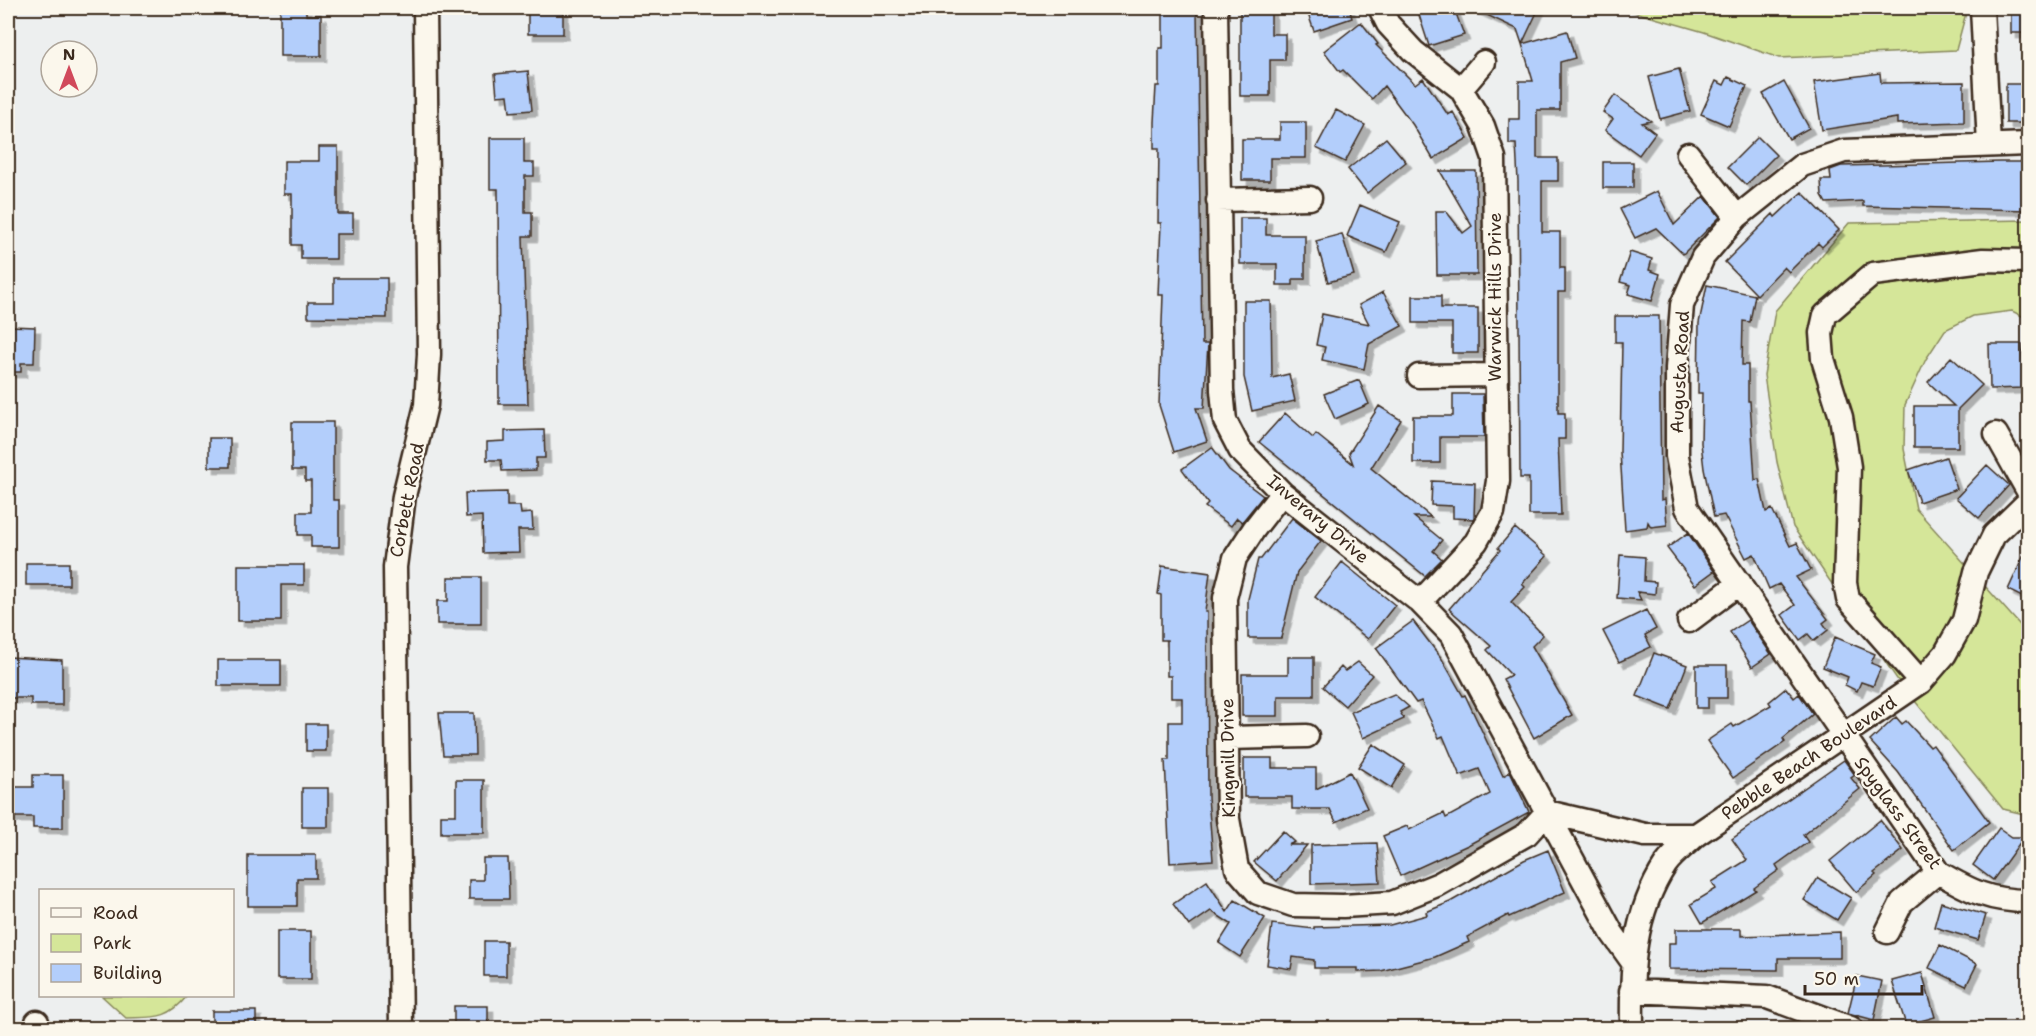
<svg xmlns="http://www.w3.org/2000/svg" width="2036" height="1036" viewBox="0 0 2036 1036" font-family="'Shantell Sans',sans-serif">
	<defs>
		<filter id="shadow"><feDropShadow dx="5.5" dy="5.5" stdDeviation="0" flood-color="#0004"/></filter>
	</defs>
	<rect width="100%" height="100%" fill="#edefef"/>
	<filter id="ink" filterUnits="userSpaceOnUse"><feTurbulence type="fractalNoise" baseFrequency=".0167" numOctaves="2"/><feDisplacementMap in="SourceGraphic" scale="12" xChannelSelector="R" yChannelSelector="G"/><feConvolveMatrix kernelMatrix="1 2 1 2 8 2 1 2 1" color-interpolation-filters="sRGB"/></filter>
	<g filter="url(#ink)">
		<!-- green -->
		<path fill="#d5e699" stroke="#88885c" stroke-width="1.5" d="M1620,8H1966V13L1956,50L1779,58L1704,32Z
			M2028,220V319L2012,311L1973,316L1945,330L1926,359L1905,405L1904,449L1916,509L2028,634V815L2003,809L1897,679L1793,527L1777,462L1764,375L1775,311L1849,223Z
			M102,996H187C168,1020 155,1017 126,1018Z"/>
		<!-- building -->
		<path fill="#b3cefb" stroke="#3b2a1e" stroke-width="1.5" filter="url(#shadow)" d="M280,8H306V15H321V56H280Z
			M528,8H563V34H528Z
			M1240,8H1271V34H1285V60H1270V96H1240Z
			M1306,8H1349L1352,18L1314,31Z
			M1422,8H1454L1464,35L1429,46L1418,12L1423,10Z
			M1472,8H1539L1522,44L1517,29Z
			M2011,8H2028V33H2011Z
			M1163,11H1197L1202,344H1208L1204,408H1196L1207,441L1174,452L1159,405L1163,295H1158L1161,223H1158L1159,148H1154V122L1156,86H1159V48H1163Z
			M1361,22L1378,44L1376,45L1415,84L1423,78L1448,115L1453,112L1468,138L1433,159L1413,125L1384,86L1372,99L1343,70L1340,72L1324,51Z
			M1567,31L1575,58L1560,62V110H1537V158H1558V181H1542V232H1560V268H1565V292H1558V413H1565V439H1558L1561,515H1529V478H1520L1518,181L1516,144H1509V119H1519V81H1533L1522,44Z
			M1679,69L1690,111L1660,119L1649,77Z
			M528,71L532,110L510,112L508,95L497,96L495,74Z
			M1880,73L1881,83L1964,82V122L1897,124V118L1822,130L1814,82Z
			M1728,77L1747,86L1729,126L1701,114L1716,81L1724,85Z
			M1784,82L1809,128L1789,139L1763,94Z
			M2006,84H2028V123H2006Z
			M1615,95L1651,121L1642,123L1655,133L1639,155L1605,130L1613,119L1603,112Z
			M1336,110L1365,125L1345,162L1316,148Z
			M1280,122H1306V158H1270V180H1242V139H1280Z
			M1758,137L1776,155L1746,185L1728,167Z
			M490,138H524V163H534V176H525V212H532V236H523L528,404H499L498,189H490Z
			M1386,138L1406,162L1367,193L1348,169Z
			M319,147H338V214H353V234H336V259H301V245H292V194H284V161H319Z
			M1603,162H1633V188H1603Z
			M2000,162H2028V210L1863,206V201L1826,203L1822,196L1821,180H1831L1830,170L1841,166Z
			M1440,171H1476L1477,275H1437L1436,211H1446L1463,233L1472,226Z
			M1657,191L1674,225L1704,196L1720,217L1683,254L1656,228L1635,238L1620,209Z
			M1802,192L1839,230L1822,247L1818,243L1789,272L1784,267L1757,295L1725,262L1773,214L1775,217Z
			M1360,205L1400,222L1386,252L1347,236Z
			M1240,218H1266V235H1305V279H1293V285H1277V264H1240Z
			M1342,234L1354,275L1328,282L1316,241Z
			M1630,252L1652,259L1649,270L1660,274L1652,301L1628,294L1631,285L1620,282Z
			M334,278H387V318L308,317V302H334Z
			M1707,285L1755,295L1750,322L1743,321L1742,365H1748V401H1750L1755,480L1759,479L1766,512L1772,509L1790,546L1797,543L1811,570L1796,577L1828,619L1823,623L1828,630L1814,641L1808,634L1800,640L1782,615L1795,605L1779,584L1769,589L1754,554L1746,558L1724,515L1714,517L1704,469L1701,443L1702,393H1698L1699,323Z
			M1383,292L1402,326L1369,344L1364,369L1322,360L1325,347L1316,345L1322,314L1369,324L1359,305Z
			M1413,296H1441V308H1478V353H1452V323H1413Z
			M1244,301H1271L1272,378L1289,374L1295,401L1252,411L1244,377Z
			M1615,316H1659L1661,500L1665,499L1667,525L1651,527L1648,522L1647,527L1625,530L1620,452L1622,342H1615Z
			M10,326L35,327L34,363H21V372H8Z
			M1989,344H2022L2024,388L1990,389Z
			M1951,357L1982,385L1958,409V447H1914V406H1954L1928,382Z
			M1359,380L1369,404L1335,419L1324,394Z
			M1453,394H1483L1484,437H1440V463H1413V416H1453Z
			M1379,406L1401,420L1371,468L1431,517H1414L1442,540L1433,551L1442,559L1425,576L1259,442L1285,413L1313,438L1316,434L1353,464L1349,453Z
			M292,422H333V500H339V547H311V535H298V512H311V481H305V470H292Z
			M544,430L545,458H536V470L502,471L501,460H487V442L505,441V431Z
			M209,438H230V467H209Z
			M1212,447L1229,470L1263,496L1242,522L1237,518L1231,526L1205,507L1208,504L1182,469Z
			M1946,457L1957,489L1919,502L1908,470Z
			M1987,465L2009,485L1979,518L1956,498Z
			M1432,481L1475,483L1474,519L1453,518V506L1431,505Z
			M507,492V506H520L521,514L532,513L533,530H518L519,552L483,553L482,516L466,517L465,493Z
			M1292,518L1321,541L1297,572L1281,638H1248V599L1258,559H1261Z
			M1515,528L1547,556L1522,584L1525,587L1511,602L1543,635L1532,646L1572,715L1534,738L1503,679L1511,675L1487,650L1491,646L1449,609L1500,550L1498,548Z
			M1688,533L1714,571L1695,585L1667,548Z
			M2028,546V600L2008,590Z
			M1620,555L1645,557L1644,581L1656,582L1655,594L1637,592L1641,600L1617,598Z
			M1342,562L1395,605L1368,639L1315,597Z
			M26,563H69V585H26Z
			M238,565H304V585H281V621H238Z
			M1162,566L1210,573L1205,612H1207L1208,797L1213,860L1170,863L1165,760H1169V722H1182V698H1171V676H1167V640H1161V595L1158,594Z
			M448,577H481V624H437V601H448Z
			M1646,610L1656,629L1645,635L1651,647L1619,662L1603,631Z
			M1748,620L1771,654L1752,667L1730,632Z
			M1413,621L1442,659L1463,696L1465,695L1503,776L1510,772L1529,812L1468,845L1400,876L1383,836L1407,826L1409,830L1444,813L1446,818L1490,794L1479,769L1460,776L1443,736L1439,738L1421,701L1416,703L1376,648Z
			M1835,637L1875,654L1871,663L1881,667L1873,686L1861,682L1857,691L1845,685L1848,677L1823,667Z
			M1654,653L1687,665L1670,709L1637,696Z
			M8,657L62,660V705H31V698H8Z
			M1288,657H1314V696H1278V716H1242V674H1288Z
			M218,660H281V686H218Z
			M1358,662L1372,675L1345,706L1323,687L1341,667L1345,671Z
			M1696,665H1727V698H1708V708H1696Z
			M1786,688L1794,698L1799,694L1813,714L1783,739L1785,742L1733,778L1707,741L1732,724L1734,727L1771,705L1769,702Z
			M1394,694L1409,707L1400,712L1404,719L1363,738L1351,712Z
			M439,713H474L475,755H443Z
			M1896,717L1902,724L1906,721L1930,747L1933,745L1989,822L1954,850L1898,772L1870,741Z
			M306,724H326V751H306Z
			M1373,744L1405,765L1391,788L1358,767Z
			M1244,758H1272V768H1316V789L1350,772L1367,808L1336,822L1330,809H1292V797H1244Z
			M1844,760L1855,775L1851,778L1860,789L1803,835L1808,842L1776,865L1779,870L1754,888L1756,890L1702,923L1691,904L1716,889L1712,882L1747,860L1732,839Z
			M33,775H63V828H33V817H8V787H33Z
			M456,780H484V833H441V815H456Z
			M302,788H328V827H302Z
			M1880,820L1903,850L1874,873L1876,875L1856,892L1830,861Z
			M1999,828L2012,837H2024L1993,880L1973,865Z
			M1283,831L1295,842L1288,845H1307L1277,881L1254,862Z
			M1377,843L1380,882L1311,884V845Z
			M1548,850L1565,892L1509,917L1508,915L1467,937L1469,942L1435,957L1381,971L1358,972V968H1314V960L1293,957L1291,969L1267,965L1272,924L1314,929V927L1390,925L1427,915L1426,912L1450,902L1524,860Z
			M248,855H316V878H297V906H248Z
			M483,858H508L509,899H469V880H483Z
			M1818,878L1851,898L1837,920L1804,900Z
			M1207,881L1227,912L1235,900L1265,918L1240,957L1219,943L1231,924L1211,911L1189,926L1173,904Z
			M1941,902L1986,915L1978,940L1934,927Z
			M1676,929H1741V936L1840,932V958H1778V970L1669,969V943H1676Z
			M277,931H311V979H277Z
			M484,941H506V976H484Z
			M1940,945L1977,964L1966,986L1929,968Z
			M1922,973L1935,1017L1906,1025L1892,981Z
			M1857,976L1882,981L1874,1020L1848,1013Z
			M454,1006H488V1029H454Z
			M212,1011H256V1029H212Z"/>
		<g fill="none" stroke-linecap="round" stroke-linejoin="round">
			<defs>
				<path id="minor" d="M1216,8L1222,390L1225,421L1240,450L1282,493L1420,602L1451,634L1612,933L1632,961
					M1380,8L1388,24L1413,51L1461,89L1483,126L1494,158L1498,481L1493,512L1476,542L1420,602
					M1982,8L1989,145
					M1461,89L1484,62
					M2028,144L1844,151L1802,165L1737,217L1703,257L1682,305L1677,368V456L1687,508L1938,872C1970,891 1990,901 2028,901
					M1688,154L1737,217
					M1218,200L1310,198
					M1419,376L1496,375
					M1996,434L2028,491
					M1282,493L1254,529L1235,558L1225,598L1228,819L1237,869L1258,893L1293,905L1343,906L1392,903L1439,884L1527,834L1547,812L1645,835H1696
					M1689,621L1740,583
					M1921,682L1848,599L1845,583L1849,467L1841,417L1823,359L1821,333L1825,315L1873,274L1983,260L2028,261
					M1228,738L1307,736
					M1887,932L1902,902L1938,872
					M1631,991L1767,997L1851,1028
					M37,1022V1028
					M401,1028L395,567L404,496L426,405L429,354L425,8
					M1632,1028C1631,970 1633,914 1666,864C1674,853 1687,844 1696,835L1921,682L1945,654L1964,620L1976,572L1994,535L2028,502"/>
			</defs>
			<!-- minor casing -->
			<use href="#minor" stroke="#3b2a1e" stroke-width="27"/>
			<!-- minor -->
			<use href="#minor" stroke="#fbf7ec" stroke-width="22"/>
		</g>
	</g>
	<g text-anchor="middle" stroke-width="4.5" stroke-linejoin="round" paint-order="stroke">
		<!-- street labels -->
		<g font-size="18" fill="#3b2a1e" stroke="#fbf7ec">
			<text transform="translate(1495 297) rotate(-90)" y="6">Warwick Hills Drive</text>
			<text transform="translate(1680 372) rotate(-87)" y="6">Augusta Road</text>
			<text transform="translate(407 500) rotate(-79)" y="6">Corbett Road</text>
			<text transform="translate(1318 519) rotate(40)" y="6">Inverary Drive</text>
			<text transform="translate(1228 758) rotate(-91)" y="6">Kingmill Drive</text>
			<text transform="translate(1809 758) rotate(-34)" y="6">Pebble Beach Boulevard</text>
			<text transform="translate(1898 813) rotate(54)" y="6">Spyglass Street</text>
		</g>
	</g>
	<!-- margin -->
	<rect width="2036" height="1036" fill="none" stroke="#fbf7ec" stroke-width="30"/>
	<rect x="15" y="15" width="2006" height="1006" fill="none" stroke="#3b2a1e" stroke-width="2" filter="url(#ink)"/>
	<!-- legend -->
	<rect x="39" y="889" width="195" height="108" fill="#fbf7ec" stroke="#aea59a" stroke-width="1.5"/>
	<rect x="51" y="908" width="30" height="9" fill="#fbf7ec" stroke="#aea59a" stroke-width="1.5"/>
	<text x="93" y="919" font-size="18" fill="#3b2a1e">Road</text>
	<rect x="51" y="934" width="30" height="18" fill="#d5e699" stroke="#aea59a" stroke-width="1.5"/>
	<text x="93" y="949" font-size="18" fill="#3b2a1e">Park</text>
	<rect x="51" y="964" width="30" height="18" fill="#b3cefb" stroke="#aea59a" stroke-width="1.5"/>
	<text x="93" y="979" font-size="18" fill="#3b2a1e">Building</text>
	<!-- north arrow -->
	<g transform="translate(69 69)"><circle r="28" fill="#fbf7ec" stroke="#aea59a" stroke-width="1.5"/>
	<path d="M0-4.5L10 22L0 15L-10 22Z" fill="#d1495b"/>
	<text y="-9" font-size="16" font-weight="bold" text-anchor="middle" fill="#3b2a1e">N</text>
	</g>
	<!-- scale -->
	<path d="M1805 985v9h117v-9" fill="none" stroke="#3b2a1e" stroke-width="3"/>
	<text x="1814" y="985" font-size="18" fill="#3b2a1e" stroke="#fbf7ec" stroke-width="4.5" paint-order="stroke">50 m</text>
</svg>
